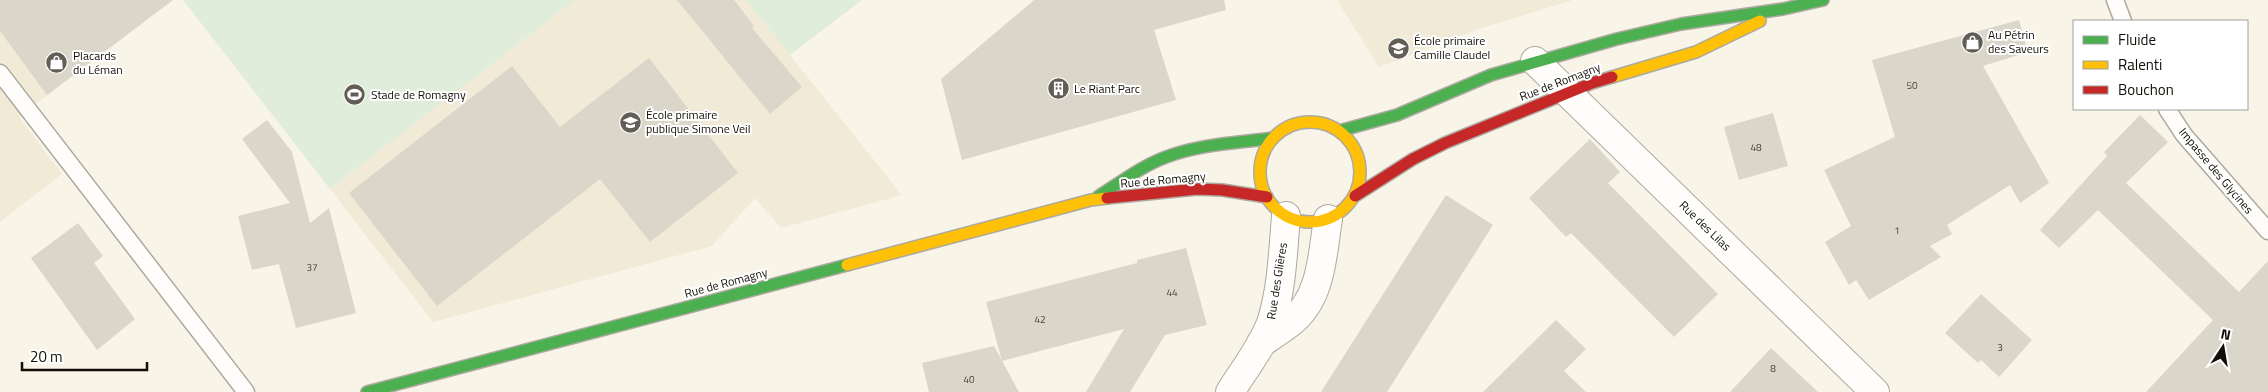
<svg xmlns="http://www.w3.org/2000/svg" width="2268" height="392" viewBox="0 0 2268 392" font-family="'Titillium Web',sans-serif">
	<rect width="100%" height="100%" fill="#f8f4e8"/>
	<!-- built -->
	<path fill="#f1ead6" d="M0,0H173L19,117L62,174L0,222Z
		M575,0H746L902,195L781,228L755,198L712,246L433,322L330,189Z
		M1337,0H1573L1479,29L1379,67Z"/>
	<!-- green -->
	<path fill="#e1eddb" d="M183,0H575L330,189Z
		M746,0H862L790,55Z"/>
	<!-- building -->
	<path fill="#dad6c9" d="M0,0H173L47,95L0,31Z
		M677,0H734L754,26L752,28L802,87L770,114Z
		M1034,0H1224L1226,10L1154,30L1176,100L962,160L941,79Z
		M2019,20L2028,52L1983,66L2049,183L2020,203L2010,185L1947,225L1952,234L1930,246L1941,257L1869,300L1856,280L1849,285L1825,242L1851,226L1824,170L1895,137L1872,60Z
		M649,58L738,173L650,242L600,179L437,306L349,193L512,66L560,127Z
		M1773,113L1788,166L1739,180L1724,127Z
		M2140,115L2168,142L2126,183L2239,292L2268,261V392H2146L2213,320L2098,210L2059,248L2040,230L2107,156L2104,152Z
		M267,120L292,152L310,223L329,208L356,313L296,328L279,264L252,270L238,216L290,203L242,139Z
		M1590,139L1620,172L1608,183L1718,294L1674,337L1571,233L1566,237L1529,198Z
		M1446,195L1493,225L1387,392H1321Z
		M78,223L103,256L94,263L135,319L97,350L31,258Z
		M1186,248L1207,325L1165,335L1130,392H1086L1124,329L1002,361L986,302L1137,263V260Z
		M1981,294L2032,340L1999,377L1981,360L1978,363L1945,333Z
		M1556,320L1586,349L1564,371L1586,392H1483Z
		M994,346L1019,392H929L922,363Z
		M1771,348L1818,392H1730Z"/>
	<g fill="none" stroke-linecap="round" stroke-linejoin="round">
		<defs>
			<path id="lane" d="M2115,0L2123,21
				M0,73L246,392
				M2167,109L2184,135L2268,231"/>
			<path id="street" d="M1535,61L1875,392
				M1261,343C1270,337 1281,330 1290,323C1322,298 1322,256 1328,219
				M1230,392C1244,370 1262,347 1271,323C1282,289 1283,251 1286,216"/>
			<path id="fast" d="M1339,131L1397,115L1491,75L1617,39L1681,24L1783,9L1823,0
				M1099,196C1121,182 1142,166 1166,157C1200,144 1237,143 1273,138
				M367,392L847,265"/>
			<path id="slow" d="M1612,77L1696,52L1760,21
				M1260 172a50 50 0 1 1 100 0a50 50 0 1 1-100 0Z
				M847,265L1091,200L1107,198"/>
			<path id="jam" d="M1355,196L1413,159L1445,143L1592,83L1612,77
				M1107,198L1197,189L1222,190L1267,197"/>
		</defs>
		<!-- lane casing -->
		<use href="#lane" stroke="#aca99f" stroke-width="19"/>
		<!-- street casing -->
		<use href="#street" stroke="#aca99f" stroke-width="30"/>
		<!-- fast casing -->
		<use href="#fast" stroke="#aca99f" stroke-width="14"/>
		<!-- slow casing -->
		<use href="#slow" stroke="#aca99f" stroke-width="14"/>
		<!-- jam casing -->
		<use href="#jam" stroke="#aca99f" stroke-width="14"/>
		<!-- lane -->
		<use href="#lane" stroke="#fefdfc" stroke-width="16"/>
		<!-- street -->
		<use href="#street" stroke="#fefdfc" stroke-width="28"/>
		<!-- fast -->
		<use href="#fast" stroke="#4caf50" stroke-width="11"/>
		<!-- slow -->
		<use href="#slow" stroke="#ffc107" stroke-width="11"/>
		<!-- jam -->
		<use href="#jam" stroke="#c62828" stroke-width="11"/>
	</g>
	<!-- icons -->
	<defs>
		<symbol id="shop-disc" viewBox="-11 -11 22 22"><circle r="9.5" fill="#625e56" stroke="#fff"/><path d="M-5-2.5h2.3a2.7 3.5 0 0 1 5.4 0H5L5.5 6h-11ZM-1.5-2.5h3a1.5 2.3 0 0 0-3 0Z" fill="#fff"/></symbol>
		<symbol id="school-disc" viewBox="-11 -11 22 22"><circle r="9.5" fill="#625e56" stroke="#fff"/><path d="M0-5L7-2L0 1L-7-2ZM-4 1L0 2.5L4 1V4Q0 6-4 4Z" fill="#fff"/></symbol>
		<symbol id="building-disc" viewBox="-11 -11 22 22"><circle r="9.5" fill="#625e56" stroke="#fff"/><path d="M-4-6H4V6H1V3H-1V6H-4ZM-2.5-4.3h1.7v1.8h-1.7ZM.8-4.3h1.7v1.8H.8ZM-2.5-1h1.7V.8h-1.7ZM.8-1h1.7V.8H.8Z" fill="#fff"/></symbol>
		<symbol id="stadium-disc" viewBox="-11 -11 22 22"><circle r="9.5" fill="#625e56" stroke="#fff"/><path d="M0-5a6.5 5 0 1 0 0 10a6.5 5 0 1 0 0-10ZM-3.5-1.8h7v3.6h-7Z" fill="#fff"/></symbol>
	</defs>
	<g fill-rule="evenodd">
		<use href="#shop-disc" x="1960" y="30" width="25" height="25"/>
		<use href="#school-disc" x="1386" y="36" width="25" height="25"/>
		<use href="#shop-disc" x="44" y="50" width="25" height="25"/>
		<use href="#building-disc" x="1046" y="76" width="25" height="25"/>
		<use href="#stadium-disc" x="342" y="82" width="25" height="25"/>
		<use href="#school-disc" x="618" y="110" width="25" height="25"/>
	</g>
	<g text-anchor="middle" stroke-width="4" stroke-linejoin="round" paint-order="stroke">
		<!-- number labels -->
		<g font-size="10" fill="#434038">
			<text x="1912" y="89">50</text>
			<text x="1756" y="151">48</text>
			<text x="1897" y="234">1</text>
			<text x="312" y="271">37</text>
			<text x="1172" y="296">44</text>
			<text x="1040" y="323">42</text>
			<text x="2000" y="351">3</text>
			<text x="1773" y="372">8</text>
			<text x="969" y="383">40</text>
		</g>
		<!-- poi labels -->
		<g font-size="12" fill="#110e07" stroke="#fff" text-anchor="start">
			<text x="1988" y="39">Au Pétrin<tspan x="1988" dy="14">des Saveurs</tspan></text>
			<text x="1414" y="45">École primaire<tspan x="1414" dy="14">Camille Claudel</tspan></text>
			<text x="73" y="60">Placards<tspan x="73" dy="14">du Léman</tspan></text>
			<text x="1074" y="93">Le Riant Parc</text>
			<text x="371" y="99">Stade de Romagny</text>
			<text x="646" y="119">École primaire<tspan x="646" dy="14">publique Simone Veil</tspan></text>
		</g>
		<!-- street labels -->
		<g font-size="12" fill="#110e07" stroke="#fff">
			<text transform="translate(1560 82) rotate(-21)" y="4">Rue de Romagny</text>
			<text transform="translate(2216 171) rotate(50)" y="4">Impasse des Glycines</text>
			<text transform="translate(1163 180) rotate(-5)" y="4">Rue de Romagny</text>
			<text transform="translate(1705 226) rotate(44)" y="4">Rue des Lilas</text>
			<text transform="translate(1277 281) rotate(-81)" y="4">Rue des Glières</text>
			<text transform="translate(726 283) rotate(-15)" y="4">Rue de Romagny</text>
		</g>
	</g>
	<!-- legend -->
	<rect x="2073" y="20" width="175" height="90" fill="#ffffff" stroke="#a09f9c"/>
	<rect x="2083" y="36" width="25" height="8" fill="#4caf50" stroke="#a09f9c"/>
	<text x="2118" y="45" font-size="15" fill="#110e07">Fluide</text>
	<rect x="2083" y="61" width="25" height="8" fill="#ffc107" stroke="#a09f9c"/>
	<text x="2118" y="70" font-size="15" fill="#110e07">Ralenti</text>
	<rect x="2083" y="86" width="25" height="8" fill="#c62828" stroke="#a09f9c"/>
	<text x="2118" y="95" font-size="15" fill="#110e07">Bouchon</text>
	<!-- north arrow -->
	<g transform="translate(2223 347) rotate(12)" stroke="#ffffff" stroke-width="4" paint-order="stroke">
	<path d="M0-4L9 19L0 12L-9 19Z" fill="#110e07"/>
	<text y="-8" font-size="14" font-weight="bold" text-anchor="middle" fill="#110e07">N</text>
	</g>
	<!-- scale -->
	<path d="M22 362v8h125v-8" fill="none" stroke="#110e07" stroke-width="2.5"/>
	<text x="30" y="362" font-size="15" fill="#110e07" stroke="#ffffff" stroke-width="4" paint-order="stroke">20 m</text>
</svg>
